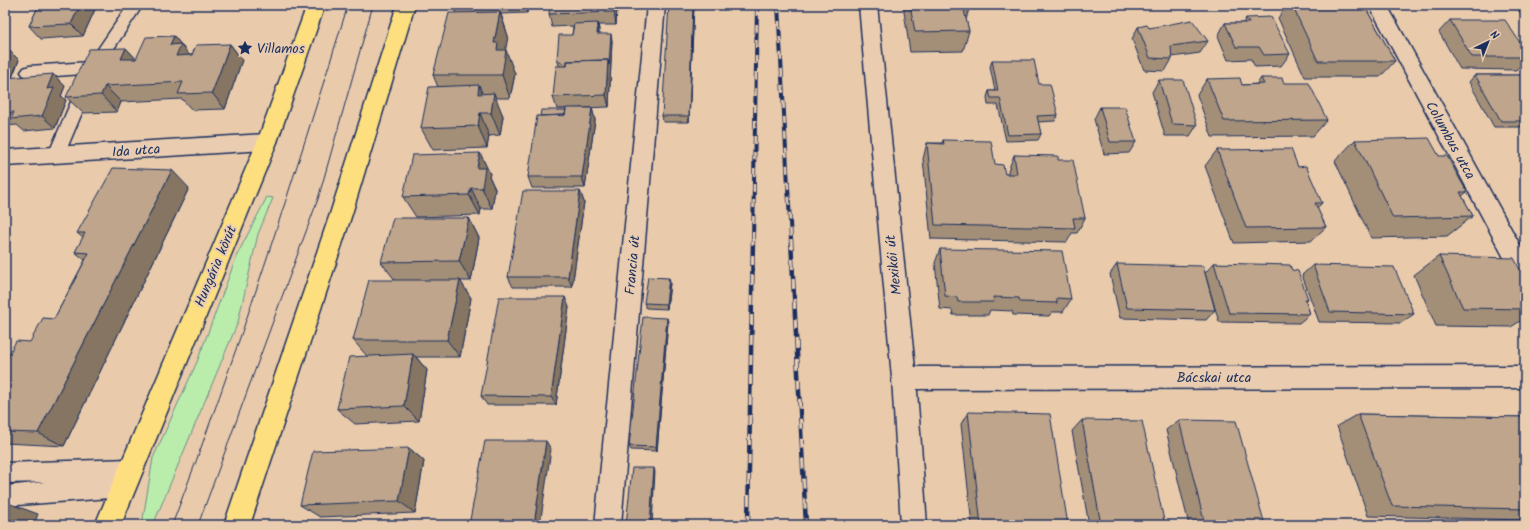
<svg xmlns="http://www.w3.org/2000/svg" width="1530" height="530" viewBox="0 0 1530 530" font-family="Kalam,sans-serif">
	<rect width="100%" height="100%" fill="#e9cbac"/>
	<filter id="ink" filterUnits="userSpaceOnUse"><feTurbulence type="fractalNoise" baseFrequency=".025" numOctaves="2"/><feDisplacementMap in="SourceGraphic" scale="8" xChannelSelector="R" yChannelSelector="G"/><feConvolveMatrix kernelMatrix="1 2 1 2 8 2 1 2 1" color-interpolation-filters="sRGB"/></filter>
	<g filter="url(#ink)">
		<!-- green -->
		<path fill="#baecac" stroke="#6a8e85" d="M267,197L273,198L258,234L238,322L153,525H142L153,458L197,362L237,255Z"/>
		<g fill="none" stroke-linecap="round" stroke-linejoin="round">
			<defs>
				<path id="service" d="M128,5H143L101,68L62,160L56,162L50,160L48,155L83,74L29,78L24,76L21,72L24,68L29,66L89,62Z
					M130,459L137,462L140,469L137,476L129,479L133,487L130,494L123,497L5,506V486L45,482L5,483V463Z"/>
				<path id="minor" d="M647,5H665L621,525H595Z
					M1369,5H1387L1525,254V285L1517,282Z
					M267,134L274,136L277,142L274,148L267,150L5,166V150Z
					M1525,366V388L904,389L896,386L892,378L896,370L904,367Z"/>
				<path id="tertiary" d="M859,5H877L916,378L927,525H901L892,378Z"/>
				<path id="primary" d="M307,5H325L277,142L121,525H95L257,142Z
					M397,5H415L352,214L250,525H224L330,214Z"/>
			</defs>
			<!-- service casing -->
			<use href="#service" stroke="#1b2f5e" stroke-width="3"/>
			<!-- minor casing -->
			<use href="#minor" stroke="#1b2f5e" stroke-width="3"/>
			<!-- tertiary casing -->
			<use href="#tertiary" stroke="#1b2f5e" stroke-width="3"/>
			<!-- primary casing -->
			<use href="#primary" stroke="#1b2f5e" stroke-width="3"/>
			<!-- service -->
			<use href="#service" fill="#eacdb1" fill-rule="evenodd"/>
			<!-- minor -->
			<use href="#minor" fill="#eacdb1" fill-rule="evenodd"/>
			<!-- tertiary -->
			<use href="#tertiary" fill="#eacdb1" fill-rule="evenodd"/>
			<!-- primary -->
			<use href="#primary" fill="#fedf80" fill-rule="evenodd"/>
			<!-- tram -->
			<path stroke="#1b2f5e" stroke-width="1" d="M172,525C238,354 293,180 348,5
				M198,525L318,199L373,5"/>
			<defs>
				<path id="rail-far1" d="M778,5L791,240
					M753,240L757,5"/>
				<path id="rail" d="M791,239L806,525
					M748,525L753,239"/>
			</defs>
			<!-- rail-far1 casing -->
			<use href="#rail-far1" stroke="#1b2f5e" stroke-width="4"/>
			<!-- rail casing -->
			<use href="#rail" stroke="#1b2f5e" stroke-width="4.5"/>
			<!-- rail-far1 -->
			<use href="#rail-far1" stroke="#eacdb1" stroke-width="2.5" stroke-dasharray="8" stroke-linecap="butt"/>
			<!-- rail -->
			<use href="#rail" stroke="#eacdb1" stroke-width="3" stroke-dasharray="10" stroke-linecap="butt"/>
		</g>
		<!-- wall -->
		<path fill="#a38e78" stroke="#1b2f5e" d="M39,5H97L83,36L41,39L29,26Z
			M453,5H528L527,13L501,14L508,36L505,50L515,74L510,98H495L503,116L500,135L489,136L487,148L433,150L421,128L438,87L433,75L456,12Z
			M694,5L689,122H663L662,116Z
			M903,5H968L969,9L966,20L969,31L963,51L910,52Z
			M1130,5H1159V6H1131Z
			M1287,5H1364L1395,61L1380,77H1305L1278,18Z
			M1515,5H1525V14H1521Z
			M617,7L616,25H598L599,30V34L612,40L609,107L557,109L553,97L560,66L559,65L557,59L572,35L573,26L552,27L549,14Z
			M1246,18L1290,54L1281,66L1255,67L1251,59L1228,60L1218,36L1225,23H1243Z
			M1450,20L1525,50V61L1516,70L1460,69L1439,32Z
			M1138,27L1149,28L1208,41L1200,53L1172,57V59L1165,71L1144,70L1132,39Z
			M174,36L189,55H192L230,44L242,60L225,109L192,110L182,99L121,102L117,112L83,113L66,97L126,48L136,59Z
			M5,46L19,60L12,78L65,86L61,96L66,100L55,128L24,131L17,125L5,126Z
			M992,60L1039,84L1058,115L1055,121L1038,122L1041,134L1038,140L1006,141L998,105H988L987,97L989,91H995L990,67Z
			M1475,75H1525V123L1520,127H1494L1469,82Z
			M1261,78L1284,83L1327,120L1313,136L1212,137L1197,95L1207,79L1242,85L1257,84Z
			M1159,80L1197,125L1190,136H1165L1152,92Z
			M1100,107L1136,142L1129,153L1104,154L1094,119Z
			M592,108L595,120L585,188H532L528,177L566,110Z
			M943,140L995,164L1005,174H1008V171L1014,155L1058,160L1085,218L1077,233H1072L1067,242L931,239L923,159L927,143H942Z
			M1355,140L1439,156L1467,192L1462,196L1473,216L1447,236L1371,238L1335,161Z
			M1217,150L1298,167L1322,203L1317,208L1326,227L1311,241L1234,243L1205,166Z
			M480,153L490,174L489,176L495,189L492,209H481L480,215L416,217L403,197Z
			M189,188L64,446L5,443V362L30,342L54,319L85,260L75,252L83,238L77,233Z
			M580,191L584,202L572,287H513L508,277Z
			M469,218L479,238L471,281H460L471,298L460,357H416L427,370L419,421L355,424L337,409L367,356L353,340L395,280L381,262Z
			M940,249L1071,299L1063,312H1052L1049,316L1013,315L1012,311L990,310L988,315H953L952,310L940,309L935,263Z
			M1439,256L1525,279V318L1511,327L1436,326L1414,275Z
			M1214,263L1292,270L1308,299L1306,301L1310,314L1299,323L1219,322L1205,273Z
			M1117,264L1215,310L1206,320L1120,318L1110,274Z
			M1313,265L1414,314L1401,323L1319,322L1302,275Z
			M669,278L670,283L667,309L646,308L644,303Z
			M569,307L556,405H487L481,396Z
			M667,318L668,322L657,451L631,450L629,446Z
			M968,412L1068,525H972L961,424Z
			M1358,414L1525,417V520L1368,516L1337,426Z
			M1082,420L1165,525H1089L1072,431Z
			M1179,420L1265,525H1189L1166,430Z
			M409,448L424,461L415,513L320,517L300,505Z"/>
		<!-- shaded-wall -->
		<path fill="#857462" stroke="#1b2f5e" d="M80,5H97L83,36L71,24Z
			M525,5H528L527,13Z
			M614,5H617V7L616,25L614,12Z
			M693,5H694L689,122V116Z
			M500,12L508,36L504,59L506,50L515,74L510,98L502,75L494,43Z
			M598,23L599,30L598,41L597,34Z
			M611,34L612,40L609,107L606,95L608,60Z
			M174,36L187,52L194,61L176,56L170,45Z
			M230,44L242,60L225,109L212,93Z
			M5,46L19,60L5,93Z
			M126,48L141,64L121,59Z
			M53,74L65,86L61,96L66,100L55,128L42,116L47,89Z
			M479,85L488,108L478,94Z
			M105,86L121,102L117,112L101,95Z
			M494,93L503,116L500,135L491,113Z
			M592,108L595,120L585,188L582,177Z
			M480,113L489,136L487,148L478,126Z
			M480,153L490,174L489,176L495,189L492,209L482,188L477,168Z
			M172,170L189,188L64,446L38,433Z
			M471,188L481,209L480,215L469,195Z
			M580,191L584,202L572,287L568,277Z
			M469,218L479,238L471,281L459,261Z
			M669,278L670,283L667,309L666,304Z
			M460,280L471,298L460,357L447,340Z
			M565,297L569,307L556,405L551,397Z
			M667,318L668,322L657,451L656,447Z
			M413,354L427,370L419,421L404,406Z
			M546,441L551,449L540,525H534Z
			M409,448L424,461L415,513L399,501Z
			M654,468L655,472L652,525H650Z
			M5,502L38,514L34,525H5Z"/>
		<!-- building -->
		<path fill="#bea58c" stroke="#1b2f5e" d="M39,5H80L71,24L29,26Z
			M550,5H614V12L549,14Z
			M669,5H693L689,116H662Z
			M910,5H968L969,9L964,10L969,31L915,32Z
			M1292,5H1364L1395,61H1318Z
			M500,12L494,43H498L497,50H506L502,75H433L449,13Z
			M1271,17L1290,54L1264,55L1259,47H1236L1225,23H1249L1246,18Z
			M1192,20L1208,41L1171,46L1172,59L1150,58L1138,27L1147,25L1149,28Z
			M1450,20H1505L1525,50V57H1472Z
			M598,23L597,34H611L609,65L608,60L567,61V66L557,59L559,35H572L574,24Z
			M174,36L170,45L181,44L176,56L192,55L196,45L230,44L212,93L178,94L183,82L105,86L101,95L66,97L89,49L126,48L121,59H136L146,37Z
			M608,60L606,95L553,97L556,66H567V61Z
			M992,60H1034L1039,84H1050L1058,115L1037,116L1041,134L1008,135L1000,98H991L989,91H998Z
			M53,74L47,89L54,88L42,116L11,119L14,112L5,113V78Z
			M1475,75H1525V116H1523L1525,118V121H1501Z
			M1240,78L1242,85L1264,84L1261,78H1282L1284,83H1309L1327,120L1224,121L1207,79Z
			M1159,80H1183L1197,125L1172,124Z
			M479,85L478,94L494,93L491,113H480L478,126L421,128L429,87Z
			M1100,107H1125L1136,142H1110Z
			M566,108H592L582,177H528L537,116L565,115Z
			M541,110H566L565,115L540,116Z
			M1429,138L1439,156H1447L1467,192H1460L1473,216L1393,218L1355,140Z
			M943,140L991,141L995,164L1003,165L1005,174H1017L1014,155L1058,156V160H1073L1085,218H1073L1075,228L935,225L927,143L944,144Z
			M1291,149L1298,167L1306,166L1322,203H1315L1326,227L1246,228L1217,150Z
			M480,153L477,168H485L482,188H471L469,195L403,197L412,155Z
			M113,168L172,170L38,433L5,432V362L16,341L30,342L43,318L54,319L89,253L75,252L85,233H77Z
			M523,191H580L568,277H508Z
			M393,218H469L459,261L381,262Z
			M940,249L1062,251L1071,299L1057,298V303L1020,302L1019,298L993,297L994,302H958L957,297L945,296Z
			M1439,256L1514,258L1525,279V309L1463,308Z
			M1214,263L1290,265L1292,270L1298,271L1308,299H1305L1310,314L1229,313Z
			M1117,264L1203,266L1215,310L1127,308Z
			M1313,265L1394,267L1414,314L1330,312Z
			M648,277L669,278L666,304L644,303Z
			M369,280H460L447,340H353Z
			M499,297H565L551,397L481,396Z
			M643,317L667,318L656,447L629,446Z
			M413,354L404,406L337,409L349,357Z
			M968,412L1050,414L1068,525H981Z
			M1358,414L1525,417V509L1392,506Z
			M1082,420L1142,421L1165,525H1101Z
			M1179,420L1236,421L1265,525H1205Z
			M485,441H546L534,525H469Z
			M409,448L399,501L300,505L313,451Z
			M632,468H654L650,525H626Z"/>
	</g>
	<!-- icons -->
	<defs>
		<symbol id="sight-bare" viewBox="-9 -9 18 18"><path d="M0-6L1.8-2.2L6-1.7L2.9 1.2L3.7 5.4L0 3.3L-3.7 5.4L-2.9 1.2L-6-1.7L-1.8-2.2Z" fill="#1b2f5e" stroke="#eacdb1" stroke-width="2.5" paint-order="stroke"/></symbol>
	</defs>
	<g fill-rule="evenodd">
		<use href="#sight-bare" x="234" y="37" width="22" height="22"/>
	</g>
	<g text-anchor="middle" stroke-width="4" stroke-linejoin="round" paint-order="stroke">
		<!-- poi labels -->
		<g font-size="14" fill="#1b2f5e" stroke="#eacdb1" text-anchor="start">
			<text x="257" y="53">Villamos</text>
		</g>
		<!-- street labels -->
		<g font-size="14" fill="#1b2f5e" stroke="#eacdb1">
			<text transform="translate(1451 140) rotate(61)" y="5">Columbus utca</text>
			<text transform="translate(136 150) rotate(-4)" y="5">Ida utca</text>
			<text transform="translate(632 265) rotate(-85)" y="5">Francia út</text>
			<text transform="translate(893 265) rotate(-96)" y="5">Mexikói út</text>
			<text transform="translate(215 266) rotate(-67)" y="5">Hungária körút</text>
			<text x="1214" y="382">Bácskai utca</text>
		</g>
	</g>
	<!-- margin -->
	<rect width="1530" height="530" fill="none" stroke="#eacdb1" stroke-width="20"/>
	<rect x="10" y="10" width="1510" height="510" fill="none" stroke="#1b2f5e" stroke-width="1.5" filter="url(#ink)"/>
	<!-- north arrow -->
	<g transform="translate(1488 42) rotate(43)" stroke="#eacdb1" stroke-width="3" paint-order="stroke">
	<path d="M0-3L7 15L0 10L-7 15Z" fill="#1b2f5e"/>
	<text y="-6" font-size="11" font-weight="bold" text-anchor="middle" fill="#1b2f5e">N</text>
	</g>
</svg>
